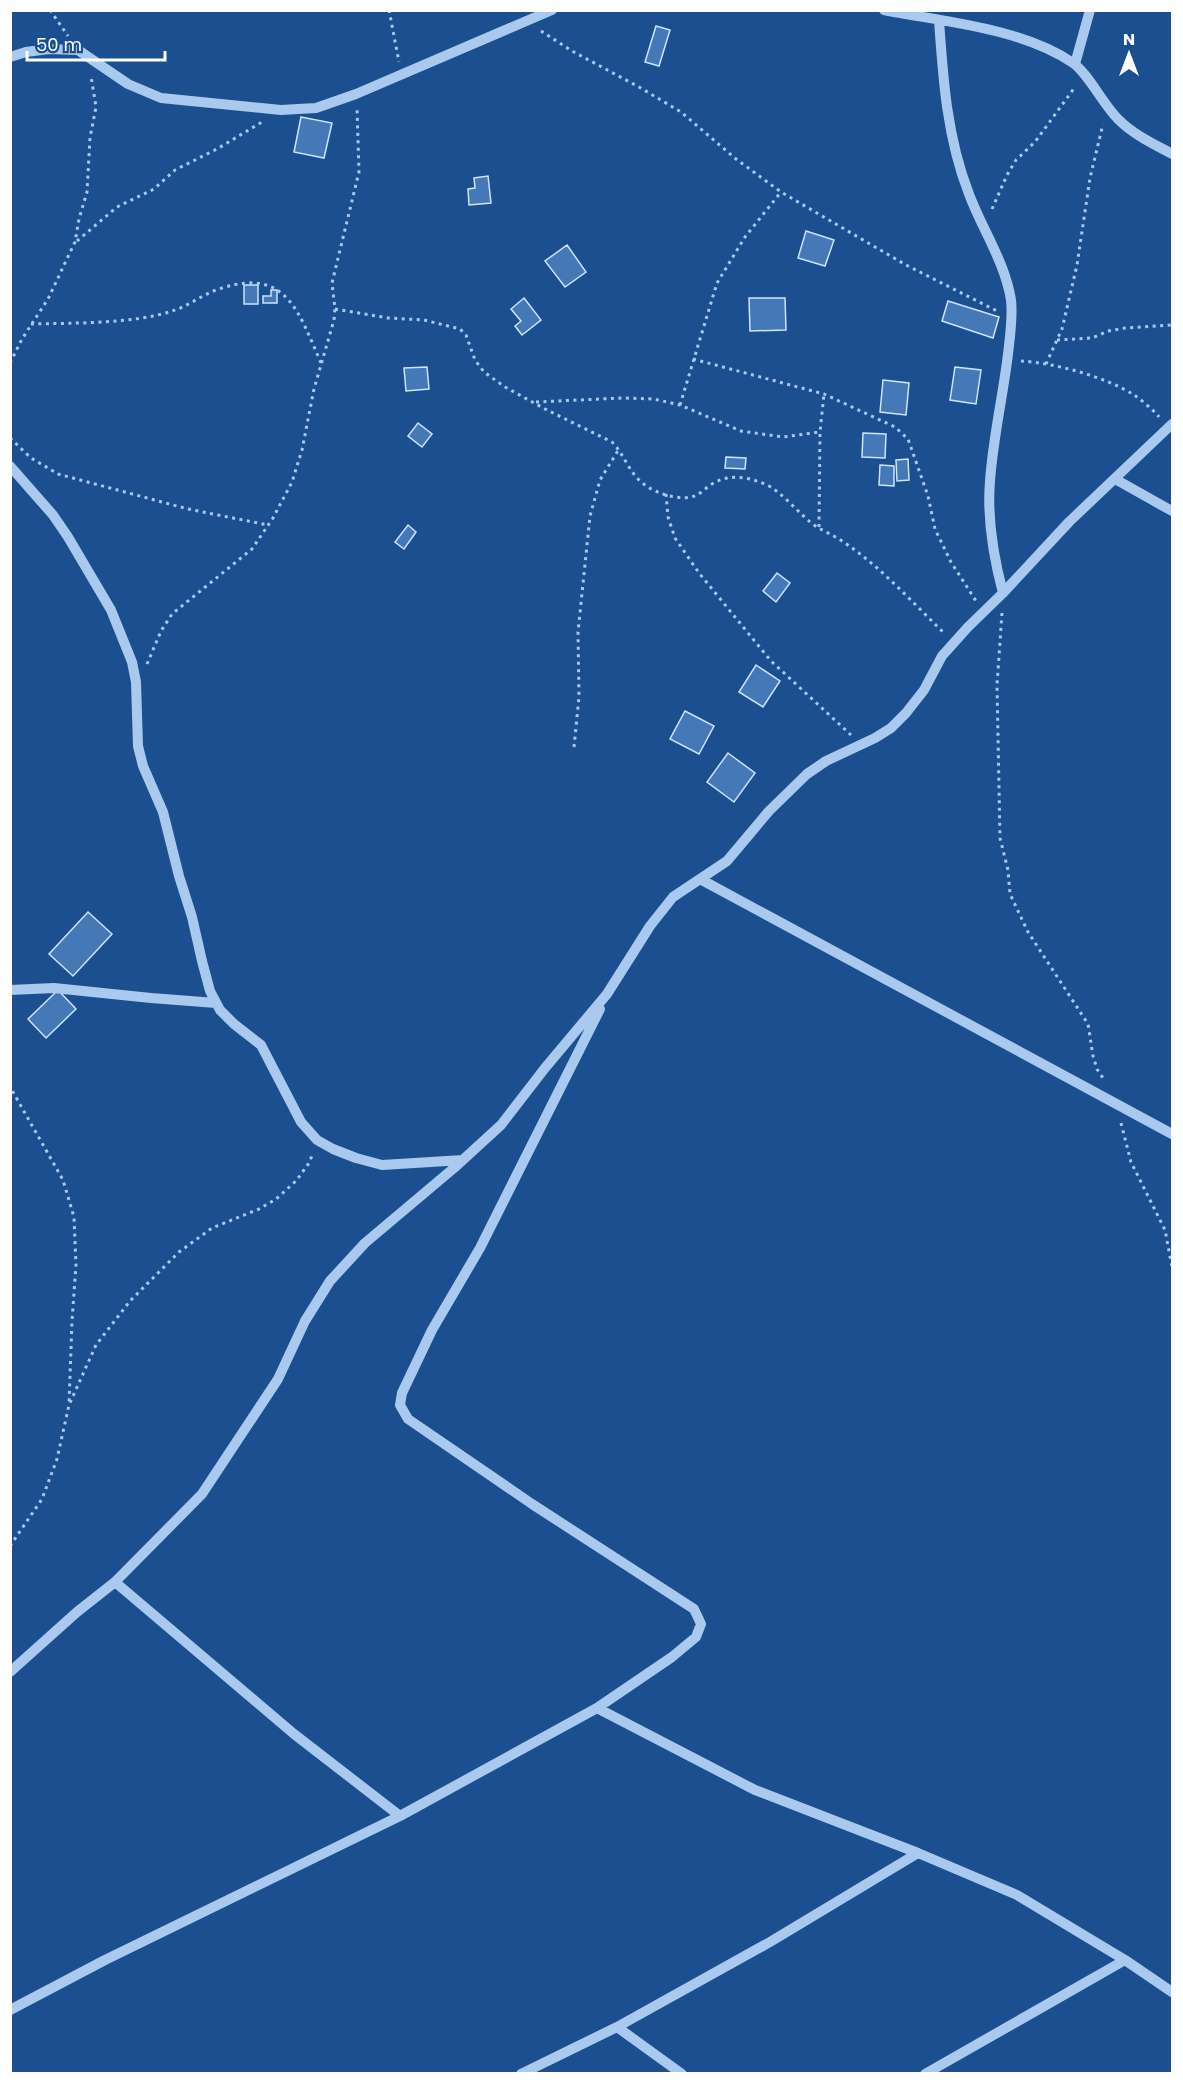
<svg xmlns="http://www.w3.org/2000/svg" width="1183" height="2084" viewBox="0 0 1183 2084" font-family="Poppins,sans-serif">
	<rect width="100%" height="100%" fill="#1b4f8f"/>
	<!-- building -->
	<path fill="#4478b7" stroke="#cfe3fa" stroke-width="1.5" d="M656,26L670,30L659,66L645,62Z
		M301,117L332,123L324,158L294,152Z
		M488,176L491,203L469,205L468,189L475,188L474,178Z
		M806,231L834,240L825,266L798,258Z
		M567,245L586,272L565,287L545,261Z
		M244,285H258V304H244Z
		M271,290H277V303H263V296H271Z
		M524,298L541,320L522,335L515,326L521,321L511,309Z
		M749,298H785L786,330L750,331Z
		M948,301L999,317L993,338L942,321Z
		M427,367L429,389L406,391L404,368Z
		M955,367L981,370L976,404L950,400Z
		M883,380L909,383L906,415L880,412Z
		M418,423L432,434L422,447L408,436Z
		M863,433L886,434L885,458L862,457Z
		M726,457L746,458L745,469L725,468Z
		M908,459L909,480L897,481L896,460Z
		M880,465L894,466V486L879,485Z
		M408,525L416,532L404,549L395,542Z
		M777,573L790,583L776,602L763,591Z
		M756,665L780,681L763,707L739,692Z
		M685,711L714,726L699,754L670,739Z
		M728,753L755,773L734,802L707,782Z
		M88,912L112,934L73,976L49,954Z
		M58,990L76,1009L46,1038L28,1019Z"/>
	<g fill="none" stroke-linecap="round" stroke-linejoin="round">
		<!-- path -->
		<path stroke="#a9c9ee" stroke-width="3" stroke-dasharray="3 4.5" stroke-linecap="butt" d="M50,10L68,36
			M389,10L399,62
			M541,31L572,51L639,87L681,112L736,159L781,192L906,265L997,311
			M992,209L1007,175L1016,160L1035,142L1075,87
			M77,241L117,207L154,189L175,170L217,149L262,122
			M335,309L388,318L424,320L460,329L466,335L475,360L484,372L505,387L545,409L612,442C625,455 629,474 645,485C657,494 682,502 697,495C702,492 707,487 712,484C730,473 750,477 769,486C786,496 798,513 814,525C823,531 833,535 842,541C880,566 912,602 944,633
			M31,324C73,323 133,324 172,311C189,306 204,293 222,288C288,267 299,314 322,365
			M1057,340L1092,338L1108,331L1125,328L1172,325
			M693,359L824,394L895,427L908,439L928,496L935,529L951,562L976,601
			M1021,361C1055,363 1106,377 1134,395C1143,401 1152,409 1159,417
			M10,363L22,339L48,299L75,242L79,219L87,192L90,138L96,107L91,76
			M1046,364L1062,329L1077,265L1090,178L1103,124
			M536,402L622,398L654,399L680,405L741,431L783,437L820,432
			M680,405L717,283L745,237L781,192
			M10,438L31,458L58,474L188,509L268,525
			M666,494L668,517L675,538L699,573L771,661L851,735
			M819,527L820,432L824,394
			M1002,613L997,685L1000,838L1008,870L1010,894L1028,932L1088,1024L1093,1056L1097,1069L1105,1081
			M147,664L161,631L172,614L252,549L273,518L292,482L302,450L314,389L334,320L335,309L332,283L359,172L357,108
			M574,747L579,697L578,632L590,516L600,480L619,449
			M10,1084L13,1092L63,1180L74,1217L76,1265L72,1321L69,1403
			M1121,1123L1131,1162L1165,1230L1172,1267
			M10,1546L42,1499L57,1459L69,1405L96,1345L130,1301L179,1252L212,1228L259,1209L276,1199L296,1181L309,1163L313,1153"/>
		<!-- minor -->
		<path stroke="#a9c9ee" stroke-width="10" d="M884,10C944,22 1022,28 1073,63C1088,73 1104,106 1119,120C1134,135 1154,144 1172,154
			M939,20C943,79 947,138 969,194C982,229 1005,262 1011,300C1013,317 1010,337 1008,354C1003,396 993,438 990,481C987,517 994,559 1003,593
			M10,57L26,52L49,49L78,50L128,84L161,98L281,110L316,108L356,94L552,10
			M1075,64L1090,10
			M10,466L53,515L68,537L111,610L132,662L136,682L138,746L143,766L163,812L179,876L192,917L202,961L210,991L220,1010L234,1024L261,1045L301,1122L317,1140L333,1149L356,1158L382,1165L463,1160
			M1115,479L1172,511
			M700,879L1172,1134
			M10,990L54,988L151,998L216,1003
			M115,1582L294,1734L400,1816
			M10,1672L77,1612L115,1582L202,1494L278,1379L305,1321L330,1281L365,1243L454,1168L501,1125L545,1068L607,994L650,926L673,897L727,861L769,811L807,774L826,761L875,738L891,728L906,713L924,690L942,656L968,627L1003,593L1069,522L1172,424
			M597,1708L755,1790L918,1853L1017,1895L1125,1960L1172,1992
			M10,2010L105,1960L400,1816L597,1708L672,1657L696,1637L701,1624L694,1609L532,1504L408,1419L400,1405L402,1393L432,1330L480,1248L600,1009
			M617,2027L682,2074
			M521,2074L617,2027L770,1942L918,1853
			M925,2074L1125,1960"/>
	</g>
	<!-- border -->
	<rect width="1183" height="2084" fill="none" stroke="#ffffff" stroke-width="24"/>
	<!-- north arrow -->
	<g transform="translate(1129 54)" stroke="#1b4f8f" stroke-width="4.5" paint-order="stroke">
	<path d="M0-4.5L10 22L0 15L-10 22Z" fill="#ffffff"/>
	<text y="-9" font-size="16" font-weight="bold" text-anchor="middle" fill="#ffffff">N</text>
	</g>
	<!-- scale -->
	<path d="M27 51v9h138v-9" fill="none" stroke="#ffffff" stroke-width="3"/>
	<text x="36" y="51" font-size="18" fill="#ffffff" stroke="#1b4f8f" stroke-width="4.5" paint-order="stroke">50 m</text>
</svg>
